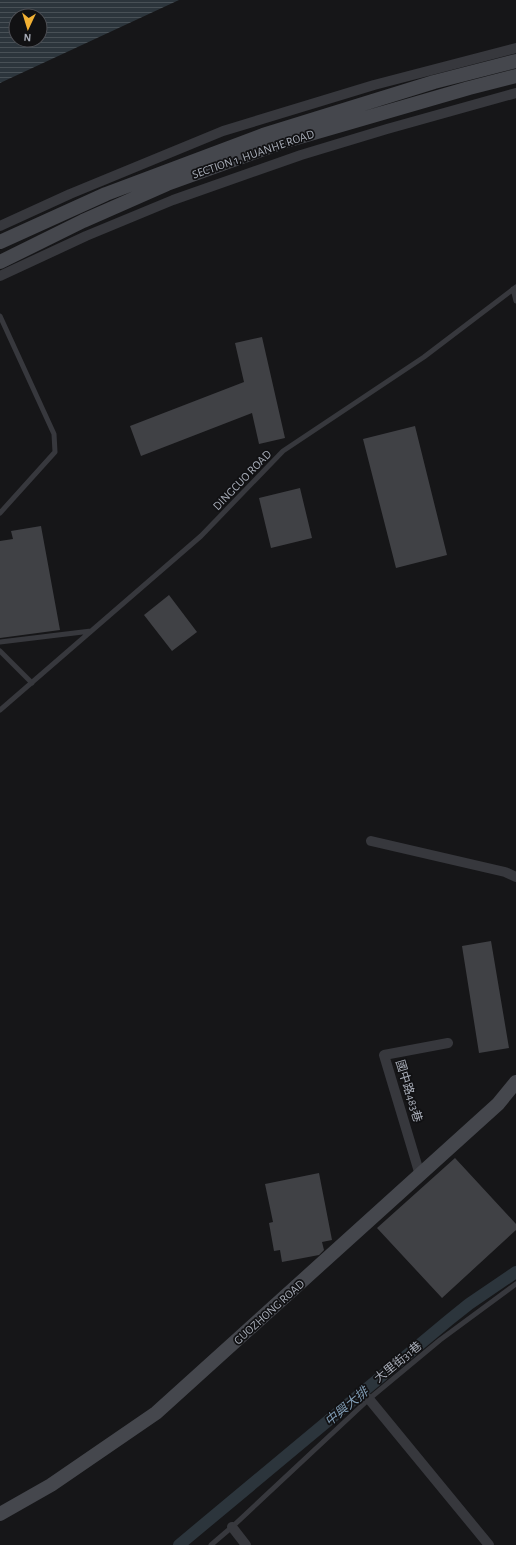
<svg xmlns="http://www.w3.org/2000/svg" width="516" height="1545" viewBox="0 0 516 1545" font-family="'Alegreya Sans','Noto Sans TC',sans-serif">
	<defs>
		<pattern id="water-rules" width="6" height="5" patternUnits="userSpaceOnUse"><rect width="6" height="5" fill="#2c353c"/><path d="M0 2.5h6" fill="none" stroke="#485056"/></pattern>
	</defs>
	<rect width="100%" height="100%" fill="#161618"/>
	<!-- water -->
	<path fill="url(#water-rules)" fill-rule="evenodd" d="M0,0H179L0,83ZM16,16H40V40H16Z"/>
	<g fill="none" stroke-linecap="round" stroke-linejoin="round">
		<!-- canal -->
		<path stroke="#2c353c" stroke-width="12" d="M179,1545L449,1320L469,1304L516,1272"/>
	</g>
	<!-- building -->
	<path fill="#404145" d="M262,337L285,438L259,444L252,413L141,456L130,426L244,382L235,343Z
		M415,426L447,555L396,568L363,439Z
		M300,488L312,538L271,548L259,498Z
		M41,526L60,630L0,638V541L13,539L11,531Z
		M169,595L197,632L172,651L144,615Z
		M491,941L509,1048L479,1053L462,946Z
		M455,1158L516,1224V1230L442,1298L377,1228Z
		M319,1173L332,1240L322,1242L324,1250L319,1255L282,1262L280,1250L274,1251L269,1223L273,1222L265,1184Z"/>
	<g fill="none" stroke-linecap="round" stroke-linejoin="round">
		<!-- lane -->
		<path stroke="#37383d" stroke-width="5" d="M513,289L516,301
			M0,316L54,434L55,452L0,513
			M0,642L91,631
			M0,651L32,683
			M0,710L201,536L283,451L424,357L516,287
			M211,1545L232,1527L369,1399L440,1340L516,1284"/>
		<!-- street -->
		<path stroke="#37383d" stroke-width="10" d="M0,226L70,194L223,131L374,85L516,48
			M0,276L86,236L173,200L301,155L387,129L516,93
			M371,841L505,872L516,877
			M420,1175L384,1055L448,1043
			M369,1399L489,1545
			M232,1527L246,1545"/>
		<!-- secondary -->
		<path stroke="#45474d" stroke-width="14" d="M0,242L106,194L263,135L434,82L516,61
			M0,262L83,221L167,184L286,141L469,88L516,76
			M0,1514L51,1485L156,1413L498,1104L516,1082"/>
	</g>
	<g text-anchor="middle" stroke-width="3.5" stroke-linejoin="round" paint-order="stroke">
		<!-- street labels -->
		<g font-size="12" fill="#a8adb8" stroke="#111113">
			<text transform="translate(253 154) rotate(-19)" y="4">SECTION 1, HUANHE ROAD</text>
			<text transform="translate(242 480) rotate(-46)" y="4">DINGCUO ROAD</text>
			<text transform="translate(409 1091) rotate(73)" y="4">國中路483巷</text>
			<text transform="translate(269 1312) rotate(-42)" y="4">GUOZHONG ROAD</text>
			<text transform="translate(398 1362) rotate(-39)" y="4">大里街31巷</text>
		</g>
		<!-- water labels -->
		<g font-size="13" font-style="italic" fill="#7f9bb3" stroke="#111113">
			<text transform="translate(346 1406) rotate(-40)" y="5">中興大排</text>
		</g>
	</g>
	<!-- north arrow -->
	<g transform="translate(28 28) rotate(184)"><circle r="19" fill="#111113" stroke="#4d4f55"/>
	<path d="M0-3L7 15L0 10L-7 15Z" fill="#f2b134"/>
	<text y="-6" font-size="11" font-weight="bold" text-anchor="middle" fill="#a8adb8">N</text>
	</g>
</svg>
